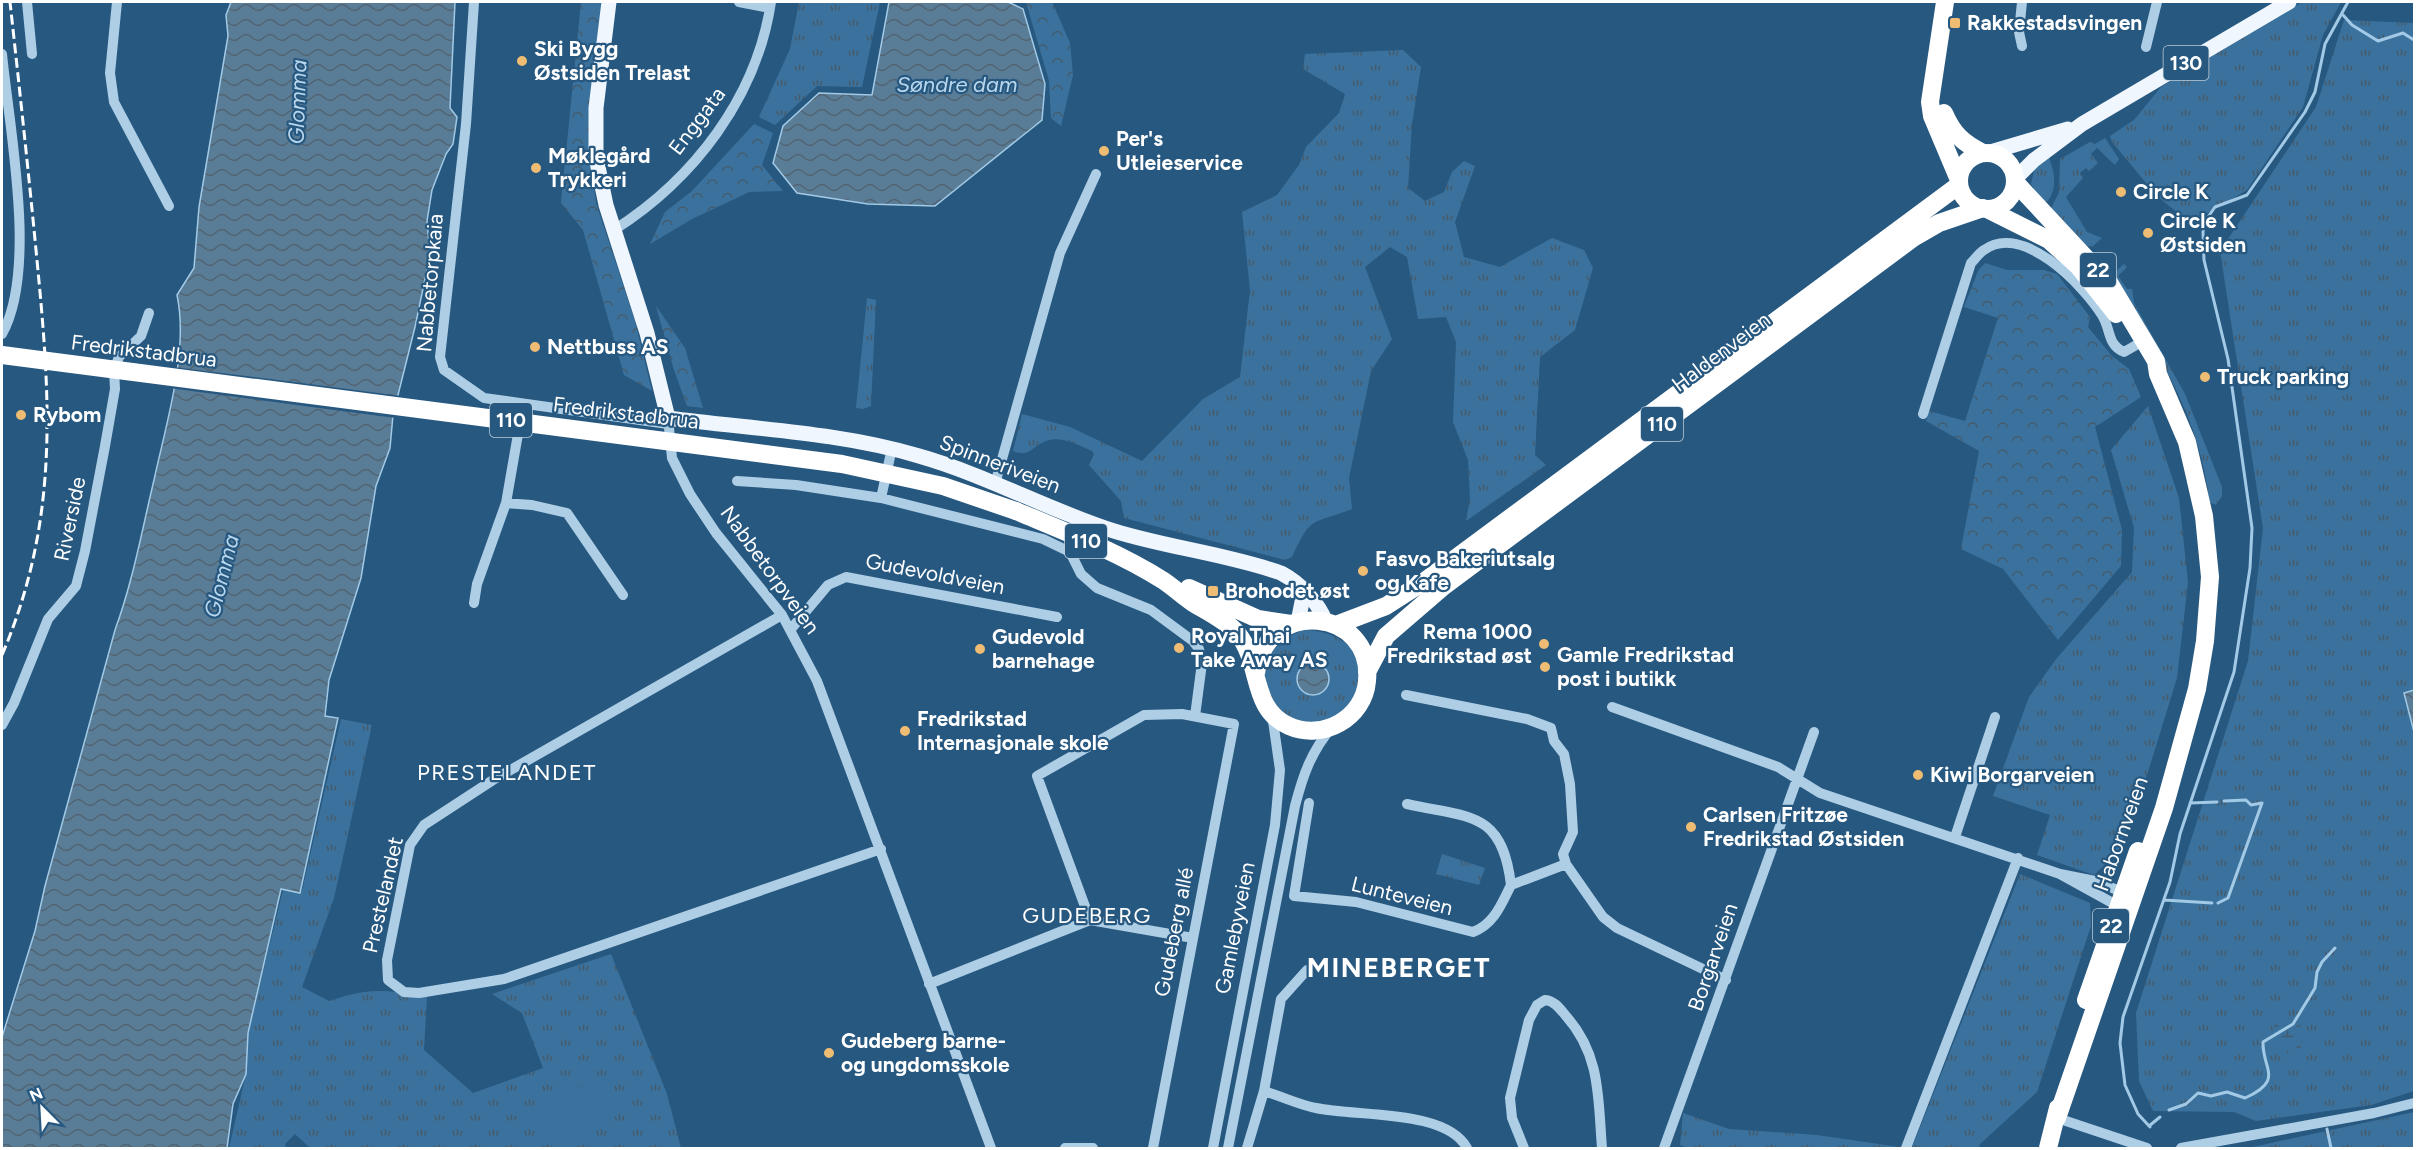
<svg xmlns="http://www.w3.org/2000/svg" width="2416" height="1150" viewBox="0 0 2416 1150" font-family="Figtree,sans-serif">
	<defs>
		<pattern id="grass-tufts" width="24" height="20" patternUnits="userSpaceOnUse" patternTransform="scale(1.5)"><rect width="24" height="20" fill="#3b729d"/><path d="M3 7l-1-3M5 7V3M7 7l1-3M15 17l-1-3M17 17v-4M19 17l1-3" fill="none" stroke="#455b6c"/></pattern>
		<pattern id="forest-crowns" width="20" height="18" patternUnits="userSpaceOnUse" patternTransform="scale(1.5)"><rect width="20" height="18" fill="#3b729d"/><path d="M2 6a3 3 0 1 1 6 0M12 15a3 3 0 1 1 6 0" fill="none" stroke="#455b6c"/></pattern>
		<pattern id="wetland-marsh" width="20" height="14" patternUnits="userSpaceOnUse" patternTransform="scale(1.5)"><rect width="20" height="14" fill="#3b729d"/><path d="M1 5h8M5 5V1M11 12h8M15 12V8" fill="none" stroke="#455b6c"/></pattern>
		<pattern id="water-waves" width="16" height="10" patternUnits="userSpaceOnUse" patternTransform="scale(1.5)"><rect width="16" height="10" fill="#597c97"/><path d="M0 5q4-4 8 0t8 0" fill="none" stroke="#526472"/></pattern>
	</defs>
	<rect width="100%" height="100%" fill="#275880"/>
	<!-- grass -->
	<path fill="url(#grass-tufts)" fill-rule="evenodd" d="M799,2H880L862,87L817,86L775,125L759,117L790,49Z
		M2302,2H2341L2323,35L2303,107L2247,190L2190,223L2157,196L2112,142L2110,136L2134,120L2161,87Z
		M2344,20L2414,23V1091L2371,1105L2256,1121L2234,1112L2153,1111L2139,1081L2136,1013L2248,661L2263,528L2220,251L2316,107Z
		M1403,50L1421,67L1412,124L1408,188L1425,201L1444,192L1452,172L1464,161L1475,166L1455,222L1464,257L1500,267L1552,238L1584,250L1593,268L1575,330L1540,357L1535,455L1546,465L1466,521L1470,498L1468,460L1453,422L1456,342L1446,317L1418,319L1407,257L1390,247L1365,267L1392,339L1371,371L1349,478L1352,509C1311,525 1312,514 1292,557L1285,560L1124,518L1121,501L1089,465L1094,454L1092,451C1079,445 1061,435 1046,441C1032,446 1030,458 1013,451L1022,414L1070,427L1142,461L1203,399L1240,377L1250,290L1242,212L1277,195L1299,165L1306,147L1339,113L1345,94L1303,69L1305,54Z
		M2105,138L2119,159L2115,165L2097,148L2091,154L2098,163L2089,171L2086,168L2080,173L2083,178L2066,197L2087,232L2102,238L2092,247L2084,245L2049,213L2059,192L2060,159L2090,142L2095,144Z
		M2048,155C2055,173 2059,190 2044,205L2031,184L2035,167Z
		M2124,264L2127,267L2118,276L2127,289H2132L2134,303L2185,394L2222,487V496L2216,505L2209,502C2202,420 2155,348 2113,280L2114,273Z
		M867,298L876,300L871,406L863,409L856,408Z
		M2148,406L2179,498L2188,582L2177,678L2148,772L2118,852L2094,875L2037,855L2050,815L1993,796L2029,697L2057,658L2132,572L2134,528L2111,450Z
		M1304,630C1330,630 1364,645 1361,676C1360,684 1357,692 1355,698C1352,709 1345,712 1336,718C1283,755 1224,657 1304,630ZM1316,663L1313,696L1303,692L1297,684L1306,665Z
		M341,719L372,725L334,898L302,987L329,1001C371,987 384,990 427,996L424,1050L473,1093L543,1068L522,1013L492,994L611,954L667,1094L681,1148H310L295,1134L285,1144L286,1148H229L246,1074L248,1033L283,890L302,891Z
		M1442,854L1485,868L1479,885L1436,874Z
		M2020,874L2090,903L2091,926L2037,1092L1980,1144L1979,1148H1912Z
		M2414,1112V1148H2248Z
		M1683,1113L1729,1129L1817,1135L1906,1148H1688L1680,1145Z"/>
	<!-- forest -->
	<path fill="url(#forest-crowns)" d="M581,2H604L591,165L596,203L635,321L652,391L624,375L583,230L561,203Z
		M1026,2H1052L1070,43L1073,75L1061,126L1051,118L1049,81Z
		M754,124L773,133L762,165L783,191L749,192L692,219L650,244L665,212L692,191Z
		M1985,263L2007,270H2044L2057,274L2090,317L2088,327L2112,356L2129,369L2141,397L2095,427L2122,530L2121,566L2058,640L2003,569L1961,549L1979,451L1926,421L1929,411L1965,421L1998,318L1964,307L1978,271Z
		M656,306L685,348L703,408L687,406L674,370Z"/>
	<!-- wetland -->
	<path fill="url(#wetland-marsh)" d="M2296,1018C2305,1029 2305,1044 2296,1056L2289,1055L2282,1048L2284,1038L2272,1029L2277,1024Z"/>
	<!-- pitch -->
	<path fill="#3b729d" d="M603,1077L619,1115L551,1144L535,1105Z"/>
	<!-- water -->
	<path fill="url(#water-waves)" stroke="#a2cae6" stroke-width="1.5" d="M231,2H455L450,108L457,117L453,144L446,154L432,190L427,221L430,255L415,327L393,415L390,448L376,486L361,578L329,680L325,716L338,718L300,893L281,889L248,1033L246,1074L233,1104L227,1148H2V1037L35,931L45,886L115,630C133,581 142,530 154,480C166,424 189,351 177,295L194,268L199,207L228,36L226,15Z
		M889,2H1008L1023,9L1045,84L1042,120L935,206L868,204L797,193L773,163L783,126L819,93L872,95Z
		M1297 679a16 16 0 1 1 32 0a16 16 0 1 1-32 0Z
		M2414,690V732L2404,693Z"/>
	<!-- pier -->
	<path fill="#275880" d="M173,367L294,382L401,396L396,418L319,408L169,388Z"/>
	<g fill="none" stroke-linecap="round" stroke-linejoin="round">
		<!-- stream -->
		<path stroke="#a2cae6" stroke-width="3" d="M2343,15L2352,25L2378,41L2403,33L2414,40
			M2190,803L2217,802
			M2164,900L2212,903
			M2218,903L2228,898L2262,803L2251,805L2246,800L2224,801
			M2169,1110L2186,1104L2198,1093L2211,1096L2227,1092L2245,1098C2285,1080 2262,1069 2263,1042L2293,1024L2315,988L2317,972L2322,962L2335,948
			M2149,1126L2160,1117
			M2150,1127L2138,1114L2125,1085L2120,1043L2123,1017L2170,882L2180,834L2234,672L2250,568L2252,528L2228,359L2204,260L2203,232L2206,220L2215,207L2247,195L2305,112L2315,92L2325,44L2348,2
			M2327,1129L2331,1148"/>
		<!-- minor -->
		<path stroke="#aecee6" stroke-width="10" d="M27,2L32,54
			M117,2L110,73L114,102L169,206
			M474,2L466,124L440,357L444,370L484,398L668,424
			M739,2L770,8
			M2022,46L2019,32L2022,2
			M2146,47L2157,2
			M2,54C9,127 38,270 2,334
			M614,230C694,179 757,97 771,2
			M1923,414L1971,263C1975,259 1979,253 1984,250C2023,222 2083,285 2102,315C2111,329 2107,345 2124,352L2145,340
			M668,418L672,458L690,494L716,533L782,615L817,681L991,1148
			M737,481L796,485L881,498L1043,539L1070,552L1081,574L1097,588L1151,610L1193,641L1199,649L1202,663L1195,716
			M995,484L1060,253L1096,174
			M881,498L892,448
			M506,503L532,505L567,513L623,595
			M474,603L477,584L506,503L521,417
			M782,615L493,780L424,825L410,845L387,960L388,980L404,992L419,993L504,979L881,849
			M791,629L828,585L846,577L1057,617
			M1406,695L1527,719L1551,728L1554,741L1564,754L1570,784L1573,832L1563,854L1566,864L1603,917L1617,928L1726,980
			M1612,707L1778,767L1820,793L2060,874L2100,882L2125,894
			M2,725L14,703L48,619L76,586L85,551L105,446L115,389L114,370L119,357L141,336L149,313
			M1309,803L1294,896L1356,902L1473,932C1494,924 1501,905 1511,885L1566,864
			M1407,804C1469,818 1502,810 1511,885
			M1955,837L1995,717
			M2060,874L2118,906L2123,905
			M1090,920L1037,776L1144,715L1182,714L1234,724L1153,1148
			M929,984L1090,920L1193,938
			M1264,1091C1281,1096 1299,1105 1316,1108C1357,1117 1446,1109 1467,1148
			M2057,1118L2147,1148
			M1065,1148H1093
			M1213,1148L1275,825L1280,770L1272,714
			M1228,1148L1295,806C1303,775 1311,752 1332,727
			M1247,1148L1264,1091L1281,999L1307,970
			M1524,1148L1512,1118L1510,1098L1529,1020L1537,1005L1545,1000C1555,1001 1560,1009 1566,1016C1601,1055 1598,1099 1602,1148
			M1664,1148L1814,732
			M1906,1148L2018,858
			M2181,1148L2374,1113L2414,1103"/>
		<!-- major -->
		<path stroke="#eff6fd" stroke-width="15" d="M609,2L596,108V157L606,205L647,333L668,418C751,429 839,432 919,456C986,475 1048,510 1114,531C1169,548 1227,554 1281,573C1300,583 1318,602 1326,622
			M1987,153L2068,129
			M2015,179L2034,160L2082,124L2289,2
			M1298,622L1304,592"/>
		<!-- highway -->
		<path stroke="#fff" stroke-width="18" d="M1945,2L1930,102L1932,116L1959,180
			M1944,113C1953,134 1963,143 1983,153
			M1959 181a28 28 0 1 1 56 0a28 28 0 1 1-56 0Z
			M2015,182L2110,284L2156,361L2158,374L2187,442L2204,516L2210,577L2205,641L2197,689L2164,808L2057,1118
			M1987,209L2049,240L2078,266L2116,314
			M1016,511C1066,532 1118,552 1164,581C1174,588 1183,596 1193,603C1208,612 1227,621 1238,634C1262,664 1250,709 1289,726C1323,741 1364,718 1367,681C1374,608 1266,596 1256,673
			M1189,588L1258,619L1291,624
			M1336,625L1386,606L1425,581L1959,185
			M1367,672L1386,636L1444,586L1913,238L1939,223L1983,208
			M2086,1000L2138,851
			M2048,1148L2058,1108"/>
		<!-- rail -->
		<path stroke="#fff" stroke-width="3" stroke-dasharray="10 4.5" stroke-linecap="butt" d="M2,655C61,517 50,394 36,250C28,167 19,84 10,2"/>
		<!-- highway-bridge -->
		<path stroke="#fff" stroke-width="18" d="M2,355L842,464L943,486L1016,511"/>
	</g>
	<!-- markers -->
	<g fill="#eebc73" stroke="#275880" stroke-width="2">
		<rect x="1949" y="17" width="12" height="12" rx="3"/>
		<circle cx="522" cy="61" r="6"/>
		<circle cx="1104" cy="151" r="6"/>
		<circle cx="536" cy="168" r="6"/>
		<circle cx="2121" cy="192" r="6"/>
		<circle cx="2148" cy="233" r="6"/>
		<circle cx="535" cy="347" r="6"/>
		<circle cx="2205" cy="377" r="6"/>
		<circle cx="21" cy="415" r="6"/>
		<circle cx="1363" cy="571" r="6"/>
		<rect x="1207" y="585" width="12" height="12" rx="3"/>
		<circle cx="1544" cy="644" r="6"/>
		<circle cx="1179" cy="648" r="6"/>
		<circle cx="980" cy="649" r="6"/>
		<circle cx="1545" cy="667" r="6"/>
		<circle cx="905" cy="731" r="6"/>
		<circle cx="1918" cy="775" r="6"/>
		<circle cx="1691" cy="827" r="6"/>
		<circle cx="829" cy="1053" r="6"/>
	</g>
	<g text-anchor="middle" stroke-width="4.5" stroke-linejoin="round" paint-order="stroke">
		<!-- shield labels -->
		<g fill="#275880" stroke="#becdd9" stroke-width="1.5">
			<rect x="2163.5" y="46" width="45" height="34" rx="4.5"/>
			<rect x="2080" y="253" width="36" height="34" rx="4.5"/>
			<rect x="490" y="403" width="42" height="34" rx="4.5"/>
			<rect x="1641" y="407" width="42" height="34" rx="4.5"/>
			<rect x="1065" y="524" width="42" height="34" rx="4.5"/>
			<rect x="2093" y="909" width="36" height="34" rx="4.5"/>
		</g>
		<g font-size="20" font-weight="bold" fill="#fff">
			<text x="2186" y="70">130</text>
			<text x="2098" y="277">22</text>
			<text x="511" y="427">110</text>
			<text x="1662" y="431">110</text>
			<text x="1086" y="548">110</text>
			<text x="2111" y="933">22</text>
		</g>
		<!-- poi labels -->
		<g font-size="21" font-weight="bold" fill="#fff" stroke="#275880" text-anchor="start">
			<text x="1967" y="30">Rakkestadsvingen</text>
			<text x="534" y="56">Ski Bygg<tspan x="534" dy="24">Østsiden Trelast</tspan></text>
			<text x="1116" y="146">Per's<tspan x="1116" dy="24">Utleieservice</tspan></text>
			<text x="548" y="163">Møklegård<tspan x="548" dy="24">Trykkeri</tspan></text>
			<text x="2133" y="199">Circle K</text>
			<text x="2160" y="228">Circle K<tspan x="2160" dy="24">Østsiden</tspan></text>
			<text x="547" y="354">Nettbuss AS</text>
			<text x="2217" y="384">Truck parking</text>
			<text x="33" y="422">Rybom</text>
			<text x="1375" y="566">Fasvo Bakeriutsalg<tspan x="1375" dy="24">og Kafe</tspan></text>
			<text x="1225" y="598">Brohodet øst</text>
			<text x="1532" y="639" text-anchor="end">Rema 1000<tspan x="1532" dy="24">Fredrikstad øst</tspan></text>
			<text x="1191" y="643">Royal Thai<tspan x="1191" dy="24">Take Away AS</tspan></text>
			<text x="992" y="644">Gudevold<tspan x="992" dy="24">barnehage</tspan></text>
			<text x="1557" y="662">Gamle Fredrikstad<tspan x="1557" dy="24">post i butikk</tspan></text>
			<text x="917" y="726">Fredrikstad<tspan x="917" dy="24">Internasjonale skole</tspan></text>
			<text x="1930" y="782">Kiwi Borgarveien</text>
			<text x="1703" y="822">Carlsen Fritzøe<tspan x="1703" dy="24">Fredrikstad Østsiden</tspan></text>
			<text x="841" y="1048">Gudeberg barne-<tspan x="841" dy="24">og ungdomsskole</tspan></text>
		</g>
		<!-- street labels -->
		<g font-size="21" fill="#fff" stroke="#275880">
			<text transform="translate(697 121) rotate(-53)" y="7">Enggata</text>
			<text transform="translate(430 283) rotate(-85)" y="7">Nabbetorpkaia</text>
			<text transform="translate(144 351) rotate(7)" y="7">Fredrikstadbrua</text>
			<text transform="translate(1721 352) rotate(-37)" y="7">Haldenveien</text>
			<text transform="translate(626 413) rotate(7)" y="7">Fredrikstadbrua</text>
			<text transform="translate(1000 464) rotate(21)" y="7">Spinneriveien</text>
			<text transform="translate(70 519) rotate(-78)" y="7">Riverside</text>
			<text transform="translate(770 570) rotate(54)" y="7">Nabbetorpveien</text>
			<text transform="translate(935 574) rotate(11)" y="7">Gudevoldveien</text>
			<text transform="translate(2121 834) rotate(-70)" y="7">Habornveien</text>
			<text transform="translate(383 895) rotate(-77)" y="7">Prestelandet</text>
			<text transform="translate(1402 896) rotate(14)" y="7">Lunteveien</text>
			<text transform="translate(1235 928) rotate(-79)" y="7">Gamlebyveien</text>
			<text transform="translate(1174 932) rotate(-79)" y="7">Gudeberg allé</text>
			<text transform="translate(1713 957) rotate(-71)" y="7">Borgarveien</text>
		</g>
		<!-- water labels -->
		<g font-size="22" font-style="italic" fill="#b9d7ed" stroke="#275880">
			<text x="957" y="92">Søndre dam</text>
			<text transform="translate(297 102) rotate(-88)" y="8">Glomma</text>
			<text transform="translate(221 576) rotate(-76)" y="8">Glomma</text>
		</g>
		<!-- neighbourhood labels -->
		<g font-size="22" letter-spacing="1.5" fill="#fff" stroke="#275880">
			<text x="507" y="780">PRESTELANDET</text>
			<text x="1087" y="923">GUDEBERG</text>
		</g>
		<!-- district labels -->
		<g font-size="27" font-weight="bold" letter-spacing="1.5" fill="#fff" stroke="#275880">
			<text x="1399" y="977">MINEBERGET</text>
		</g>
	</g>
	<!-- border -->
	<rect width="2416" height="1150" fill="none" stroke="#ffffff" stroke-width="6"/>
	<!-- north arrow -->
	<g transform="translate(42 1108) rotate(336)" stroke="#275880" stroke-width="4.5" paint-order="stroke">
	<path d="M0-4.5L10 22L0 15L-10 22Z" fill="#ffffff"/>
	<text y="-9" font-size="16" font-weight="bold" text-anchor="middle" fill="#ffffff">N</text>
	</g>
</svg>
